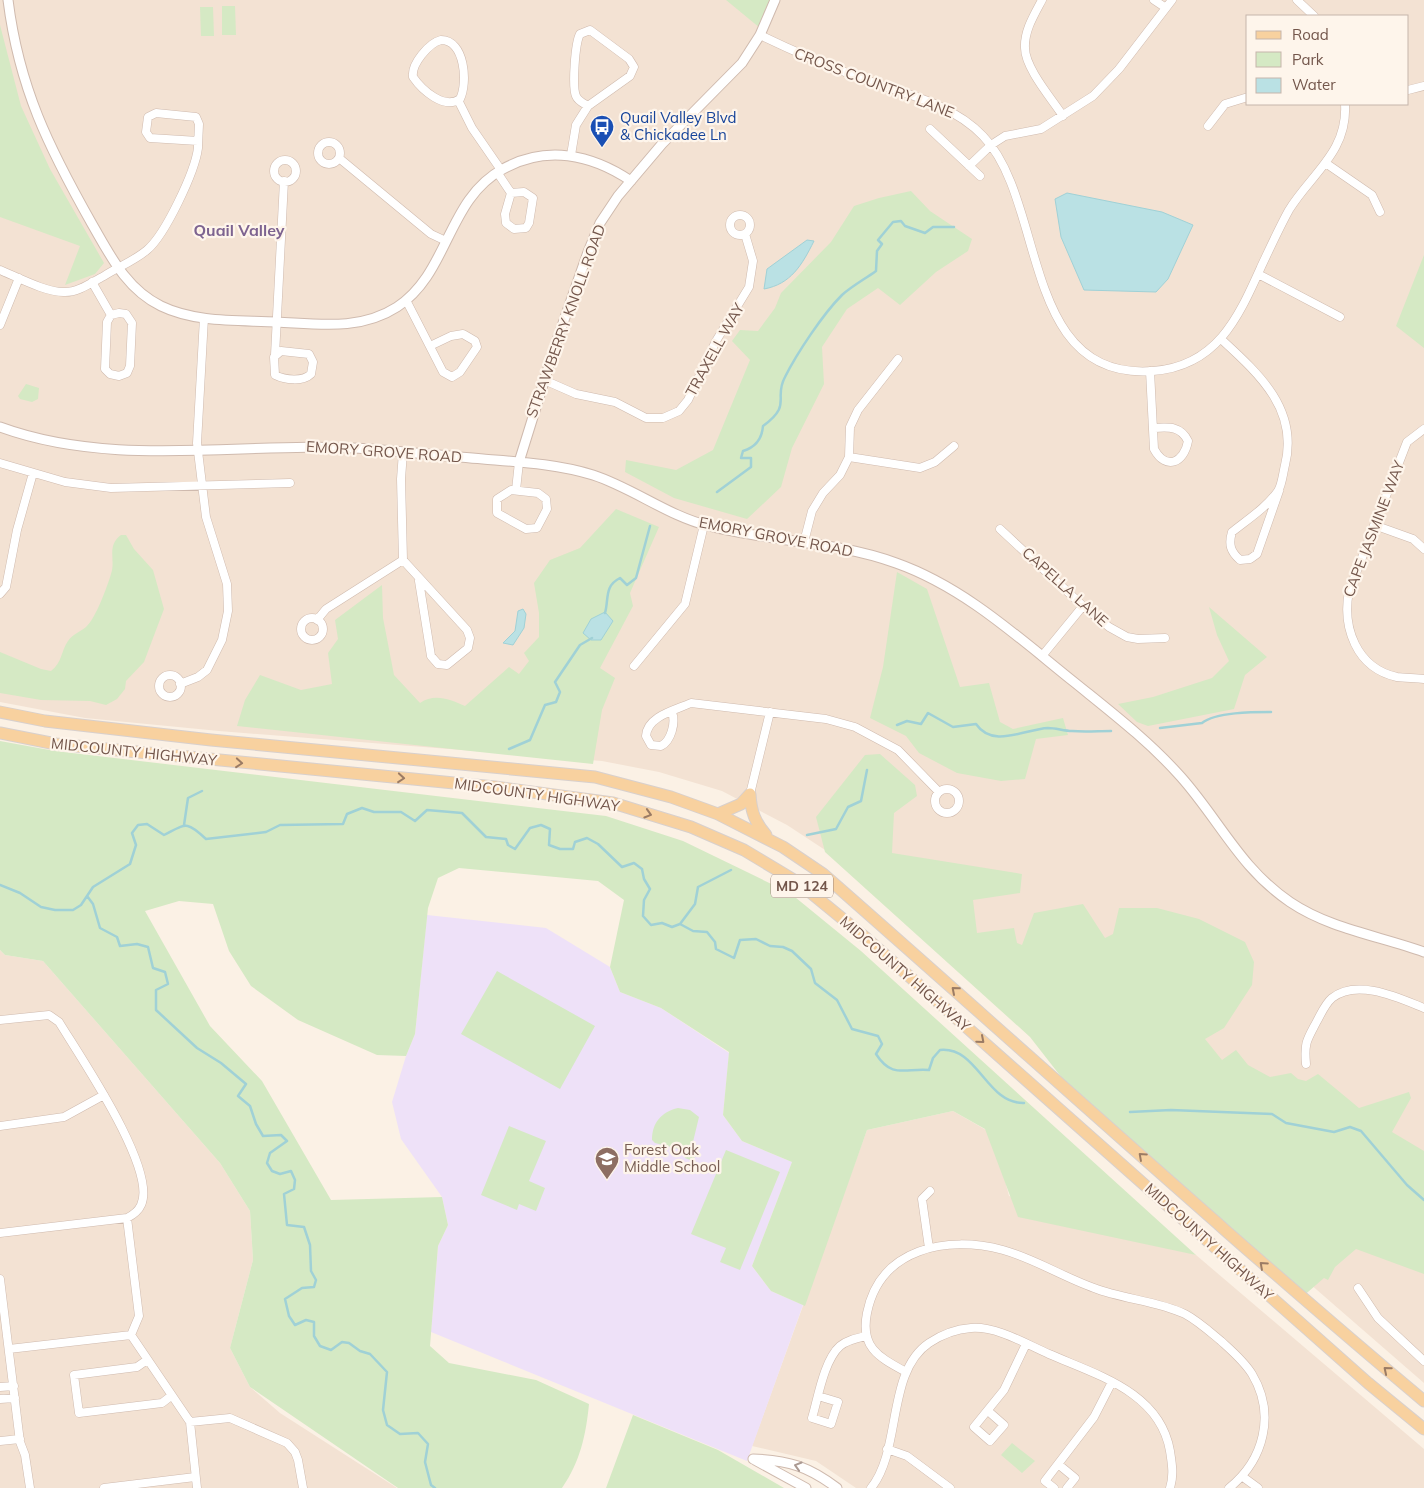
<svg xmlns="http://www.w3.org/2000/svg" width="1424" height="1488" viewBox="0 0 1424 1488" font-family="Mulish,sans-serif">
	<rect width="100%" height="100%" fill="#fbf1e5"/>
	<!-- residential -->
	<path fill="#f3e2d3" fill-rule="evenodd" d="M0,0H1424V1383L1087,1090L851,867L787,825L722,791L659,772L602,761L219,731L85,718L0,702ZM1248,16H1408V104H1248Z
		M0,950L5,955L43,961L220,1163L250,1211L253,1260L230,1348L250,1387L280,1413L397,1488H0Z
		M953,1111L993,1134L1009,1196L1196,1255L1424,1449V1488H856L816,1461L752,1446L867,1130Z"/>
	<!-- education -->
	<path fill="#eee1f8" d="M427,915L546,928L610,967L620,992L661,1008L729,1053L723,1115L742,1141L792,1162L752,1266L771,1291L803,1305L747,1461L431,1332L438,1246L448,1225L442,1197L401,1139L392,1102L406,1056L415,1034Z"/>
	<!-- green -->
	<path fill="#d5e9c4" d="M726,0H773L760,28Z
		M222,6H235L236,35H222Z
		M200,7H213L214,36H201Z
		M0,25L21,106L50,169L104,263L95,274L65,285L80,246L0,217Z
		M911,191L930,211L972,239L968,251L936,272L900,305L878,288L847,309L822,347L824,384L792,448L781,487L747,519L674,498L625,472L626,460L676,470L713,450L750,360L732,341L740,330L758,331L775,308L781,293L831,242L854,206L879,198Z
		M1424,255V348L1396,326Z
		M26,384L39,388L38,399L32,402L20,399L18,396Z
		M616,509L659,527L630,593L633,606L600,668L615,678L602,710L593,764L237,726L245,700L260,675L301,690L332,684L328,653L338,639L335,620L382,585L383,618L394,675L420,703C434,693 450,699 465,706L509,667L519,674L529,661L524,653L539,637V613L534,583L550,560L580,548Z
		M121,535H126L134,549L153,570L164,609L144,662L126,681L125,689L117,699L106,705L90,701L41,700L0,693V652L41,669L51,671C62,663 61,651 68,641C73,634 80,632 86,627C96,618 107,587 111,574C116,560 106,546 121,535Z
		M897,572L927,589L960,687L989,683L1000,722L1013,729L1063,718L1068,735L1036,739L1025,779L1001,781L957,773L919,753L906,736L870,718L883,667Z
		M1209,607L1267,657L1245,675L1234,709L1148,726L1137,722L1118,704L1153,697L1212,678L1229,661L1217,635Z
		M0,741L55,751L606,816L683,841L790,893L861,951L1196,1255L1018,1217L985,1129L953,1111L867,1130L805,1306L771,1291L752,1266L792,1162L742,1141L723,1115L729,1052L661,1008L620,992L610,967L624,900L598,881L459,868L438,878L428,908L415,1034L406,1056L377,1055L298,1020L251,986L229,951L213,904L179,901L145,911L210,1026L262,1081L331,1200L442,1197L448,1225L438,1246L430,1346L449,1363L536,1380L589,1404C586,1435 580,1462 562,1488H398L250,1387L230,1348L253,1260L250,1211L220,1163L43,961L5,955L0,950Z
		M880,754L915,785L917,796L894,813L892,853L1022,874L1020,893L973,900L977,933L1014,928L1017,943L1022,945L1034,913L1083,904L1105,938L1113,934L1119,908H1157L1199,919L1245,942L1254,962L1252,985L1224,1028L1205,1039L1222,1060L1236,1050L1248,1065L1270,1077L1291,1073L1298,1079L1306,1081L1318,1074L1359,1108L1409,1092L1411,1098L1392,1132L1424,1151V1274L1356,1249L1335,1267L1328,1280L1324,1278L1301,1298L1076,1096L1030,1037L825,852L816,817L865,755Z
		M497,971L595,1026L560,1089L461,1034Z
		M678,1108L690,1110L699,1117L692,1146L698,1151L697,1156L690,1160L685,1158L683,1150L655,1143L652,1140C652,1123 661,1112 678,1108Z
		M509,1126L546,1141L529,1181L545,1188L536,1211L519,1204L517,1210L481,1195Z
		M726,1150L780,1172L740,1270L720,1262L726,1248L691,1234Z
		M633,1415L718,1450L784,1488H606Z
		M1012,1443L1035,1461L1022,1473L1001,1455Z"/>
	<!-- water -->
	<path fill="#bae1e4" stroke="#a0d1d6" d="M1067,193L1162,212L1193,225L1168,279L1156,292L1084,290L1061,237L1055,199Z
		M807,240L814,241C802,265 791,284 764,289L767,269Z
		M523,609L526,614L524,628L513,645L503,643L515,631L518,611Z
		M605,612L613,621L601,640H591L583,633L591,619Z"/>
	<g fill="none" stroke-linecap="round" stroke-linejoin="round">
		<!-- stream -->
		<path stroke="#a0d1d6" stroke-width="2.5" d="M717,492L751,467V458H741L743,451C756,447 762,439 763,426C793,404 773,399 785,377C797,353 823,314 842,295C852,286 865,279 876,271L877,251L882,244L878,240L893,222L901,221L905,226L925,233L933,227H954
			M605,613C609,599 604,586 620,578L627,585L636,578L650,526
			M897,725L907,721L921,724L928,713L953,727L976,724C993,749 1025,729 1048,728C1056,728 1064,731 1072,731C1085,732 1098,731 1111,731
			M1160,728L1202,723C1216,712 1253,712 1271,712
			M509,749L530,740L545,705L556,702L560,692L555,682L580,645L592,638
			M184,825L188,798L202,791
			M807,835L836,829L848,807L861,801L867,770
			M0,885L20,893L41,907L55,910H73L81,905L93,887L130,864L136,845L132,833L138,825L147,824L164,835C186,824 186,820 206,839L266,832L280,825L343,824L347,814L362,808L374,812H401L415,821L427,810L462,813L486,837L506,839L508,845L515,849L530,828L541,825L550,829L549,845L560,849H573L575,842L587,838L598,844L622,867L634,863L642,869L644,879L650,889L644,900L643,916L651,925L662,923L672,927L680,924L693,931L707,932L715,942L716,949L734,958L740,940L756,939L770,946L783,947L792,951L811,969L815,983L837,1000L852,1029L878,1036L882,1044L876,1054C892,1079 905,1068 929,1070L933,1058L940,1050C978,1046 986,1104 1024,1103
			M87,896L93,904L100,928L117,937L120,946L137,944L148,947L153,968L165,972L168,984L156,990V1010L197,1048L221,1063L246,1084L238,1096L250,1106L256,1124L263,1136L281,1135L287,1141L270,1153L267,1163L272,1171L280,1174L291,1171L295,1180L294,1189L284,1194L287,1225L304,1227L310,1245L311,1271L316,1280L314,1287L302,1288L285,1299L289,1316L295,1325L306,1320L314,1322V1336L320,1346L331,1350L342,1342L349,1343L360,1351L370,1354L387,1372L383,1410L387,1425L400,1434L418,1433L428,1444L425,1462L431,1485L435,1488
			M680,924L695,904L698,887L731,870
			M1130,1112L1171,1110L1272,1114L1286,1123L1334,1132L1350,1127L1361,1131L1407,1185L1424,1200"/>
		<defs>
			<path id="minor" d="M1042,0C1034,15 1024,31 1025,48C1025,68 1052,99 1063,116
				M1154,0L1166,8
				M1297,0L1314,16
				M760,35C793,51 826,65 860,78C902,93 952,103 983,136C1047,202 1020,381 1153,371C1217,366 1238,318 1261,267C1270,248 1279,228 1289,210C1311,174 1348,152 1345,104
				M441,40C465,40 468,83 460,99C444,110 422,90 413,77C411,64 429,43 441,40Z
				M1408,90L1424,86
				M458,100L472,128L501,170
				M1208,126L1225,104L1248,97
				M930,129L980,176
				M318 153a11 11 0 1 1 22 0a11 11 0 1 1-22 0Z
				M571,155L576,125L588,106C583,103 578,101 576,96C572,87 575,43 580,34L590,30L629,59L634,67L630,76L588,106
				M339,158L431,234L446,241
				M274 171a11 11 0 1 1 22 0a11 11 0 1 1-22 0Z
				M1327,164L1372,195L1380,212
				M969,166L991,145L1005,136L1041,129L1093,96L1119,69L1172,0
				M497,172L511,193L524,192L533,198L529,223L526,228L514,229L506,223L505,214L511,193
				M730 225a10 10 0 1 1 20 0a10 10 0 1 1-20 0Z
				M0,270C17,277 47,293 65,292C79,292 92,282 104,276C118,267 134,261 147,250C165,235 195,172 198,148V146L199,124L196,117L156,113L148,117L146,132L150,138L198,141
				M1258,274L1340,317
				M92,282L111,315L107,322L105,369L110,374L119,376L127,373L130,366L132,323L126,314L119,313L111,315
				M406,300L443,372L452,377L460,372L477,347L475,341L463,334L451,336L430,346
				M0,325L19,278
				M1221,339C1258,373 1299,409 1285,465C1283,473 1282,485 1278,491C1267,507 1247,520 1232,532C1228,545 1231,552 1240,560L1250,559L1257,554L1279,491
				M281,351L309,354L313,362L311,374C303,382 285,380 275,375L274,357Z
				M275,355L284,181
				M1150,371L1154,449C1166,471 1184,463 1188,441C1181,426 1169,427 1154,428
				M544,380L576,394L615,402L646,418H663L679,411L688,400L716,341L749,287L753,261L745,234
				M1424,429L1407,442L1349,591C1342,627 1356,668 1397,677C1405,678 1415,678 1424,679
				M403,452L401,479L403,560L467,630L470,638L468,648L447,665L438,664L431,656L419,581
				M849,457L920,468L935,462L954,446
				M0,463L65,482L111,488L290,483
				M511,490L538,493L546,499L547,509L537,528L526,529L497,513V499Z
				M516,490L519,462
				M1374,525L1413,539L1424,549
				M1000,529L1083,606L1109,627L1127,637L1138,639L1165,638
				M804,542L812,511L823,493L840,475L849,457L850,427L858,410L898,359
				M0,594L6,587L17,530L33,473
				M301 629a11 11 0 1 1 22 0a11 11 0 1 1-22 0Z
				M317,620L326,609L403,560
				M1042,656L1083,606
				M634,666L685,604L704,525
				M159 686a11 11 0 1 1 22 0a11 11 0 1 1-22 0Z
				M180,684L198,677L207,670L222,640L228,611L227,584L206,517L197,443L204,318
				M672,712C676,723 671,741 661,746L651,745L646,736C647,716 676,710 691,703L826,719L855,727L898,750L939,792
				M935 801a12 12 0 1 1 24 0a12 12 0 1 1-24 0Z
				M750,794L770,712
				M0,1020L49,1015L59,1022C79,1055 158,1170 141,1205C138,1212 133,1215 127,1218L0,1233
				M1306,1064C1304,1042 1307,1040 1317,1021C1321,1014 1325,1004 1332,998C1357,978 1399,998 1424,1008
				M0,1126L64,1117L104,1095
				M127,1218L139,1316L131,1335
				M929,1248L922,1199L930,1191
				M0,1279L20,1442L25,1455L30,1488
				M1358,1288L1378,1318L1424,1361
				M9,1349L131,1335L190,1422L197,1488
				M147,1360L137,1367L74,1375L79,1413L162,1403L171,1396
				M906,1372C879,1357 860,1348 867,1313C880,1248 947,1235 1003,1250C1035,1259 1063,1277 1094,1288C1122,1299 1158,1301 1185,1314C1198,1321 1209,1331 1221,1341C1232,1351 1244,1361 1252,1374C1276,1414 1264,1460 1229,1488
				M0,1387L14,1386
				M818,1396L838,1402L831,1424L812,1418C818,1398 824,1360 840,1346C847,1340 857,1338 866,1336
				M0,1399L15,1398
				M988,1411L1004,1425L990,1441L974,1427L1004,1390L1026,1344
				M190,1422L230,1418L287,1443L295,1452L298,1460L303,1488
				M0,1441L20,1439
				M887,1449L907,1456L950,1488
				M1058,1464L1075,1478L1067,1488
				M1243,1477L1258,1488
				M104,1488L195,1477
				M871,1488C902,1450 886,1372 929,1343C941,1335 957,1329 971,1328C997,1326 1026,1344 1049,1354C1097,1375 1160,1392 1170,1451C1172,1464 1174,1475 1170,1488
				M1054,1488L1045,1481L1094,1417L1112,1382"/>
			<path id="tertiary" d="M8,0C19,88 49,148 92,224C110,255 126,289 161,306C196,323 239,320 277,322C318,324 360,331 397,307C449,273 447,199 503,169C546,145 591,154 631,181
				M0,427C117,470 250,440 371,449C409,452 445,456 483,459C519,462 557,464 593,475C633,488 668,516 709,526C771,542 836,541 896,563C964,587 1019,638 1074,682C1111,712 1149,741 1181,777C1220,821 1240,868 1290,902C1330,929 1380,936 1424,952
				M519,462L556,343L588,252L600,223L618,196L662,144L742,63L760,35L775,0
				M753,1459C789,1460 809,1467 837,1488
				M753,1459L806,1488"/>
			<path id="primary" d="M0,712L45,721L211,740L595,777L671,797L718,814L783,847L823,874C1024,1050 1220,1230 1424,1401
				M0,733L56,744L495,787L613,803L691,827L744,850L799,883L866,938L1368,1383L1424,1429
				M750,794C751,812 755,822 766,835
				M718,814L741,804L750,794"/>
		</defs>
		<!-- minor casing -->
		<use href="#minor" stroke="#cfbaae" stroke-width="9"/>
		<!-- tertiary casing -->
		<use href="#tertiary" stroke="#cfbaae" stroke-width="11"/>
		<!-- primary casing -->
		<use href="#primary" stroke="#d8d0cd" stroke-width="13"/>
		<!-- minor -->
		<use href="#minor" stroke="#fff" stroke-width="8"/>
		<!-- tertiary -->
		<use href="#tertiary" stroke="#fff" stroke-width="9"/>
		<!-- primary -->
		<use href="#primary" stroke="#f8d19f" stroke-width="11"/>
	</g>
	<!-- one-way arrows -->
	<defs><path id="oneway-chevron" d="M-2-3.5L2.5 0L-2 3.5" fill="none" stroke-width="1.6" stroke-linecap="round" stroke-linejoin="round" transform="scale(1.25)"/></defs>
	<g stroke="#9b7b64">
		<use href="#oneway-chevron" transform="translate(239 763) rotate(5)"/>
		<use href="#oneway-chevron" transform="translate(401 778) rotate(5)"/>
		<use href="#oneway-chevron" transform="translate(648 814) rotate(17)"/>
		<use href="#oneway-chevron" transform="translate(955 990) rotate(-139)"/>
		<use href="#oneway-chevron" transform="translate(981 1040) rotate(41)"/>
		<use href="#oneway-chevron" transform="translate(1142 1156) rotate(-138)"/>
		<use href="#oneway-chevron" transform="translate(1263 1265) rotate(-138)"/>
		<use href="#oneway-chevron" transform="translate(1387 1370) rotate(-140)"/>
	</g>
	<use stroke="#ab9a93" href="#oneway-chevron" transform="translate(798 1466) rotate(-163)"/>
	<!-- icons -->
	<defs>
		<symbol id="bus-pin" viewBox="-11 -11 22 30"><path d="M0 17L-7.5 6A9.5 9.5 0 1 1 7.5 6Z" fill="#1a4fb4" stroke="#fef5eb"/><path d="M-5-6H5V4H4V6H2V4H-2V6H-4V4H-5ZM-3.5-4V0h7V-4ZM-3.5 1.2v1.5H-2V1.2ZM2 1.2v1.5H3.5V1.2Z" fill="#fff"/></symbol>
		<symbol id="school-pin" viewBox="-11 -11 22 30"><path d="M0 17L-7.5 6A9.5 9.5 0 1 1 7.5 6Z" fill="#8d6e63" stroke="#fef5eb"/><path d="M0-5L7-2L0 1L-7-2ZM-4 1L0 2.5L4 1V4Q0 6-4 4Z" fill="#fff"/></symbol>
	</defs>
	<g fill-rule="evenodd">
		<use href="#bus-pin" x="588" y="113" width="28" height="38"/>
		<use href="#school-pin" x="593" y="1145" width="28" height="38"/>
	</g>
	<g text-anchor="middle" stroke-width="4.5" stroke-linejoin="round" paint-order="stroke">
		<!-- shield labels -->
		<rect fill="#fef5eb" stroke="#9d867b" stroke-width="1" x="771" y="874.5" width="62" height="23" rx="4"/>
		<g font-size="14" font-weight="bold" fill="#73564b">
			<text x="802" y="891">MD 124</text>
		</g>
		<!-- street labels -->
		<g font-size="15" fill="#73564b" stroke="#fef5eb">
			<text transform="translate(874 83) rotate(21)" y="5">CROSS COUNTRY LANE</text>
			<text transform="translate(566 321) rotate(-70)" y="5">STRAWBERRY KNOLL ROAD</text>
			<text transform="translate(715 350) rotate(-61)" y="5">TRAXELL WAY</text>
			<text transform="translate(384 452) rotate(4)" y="5">EMORY GROVE ROAD</text>
			<text transform="translate(1374 529) rotate(-69)" y="5">CAPE JASMINE WAY</text>
			<text transform="translate(776 537) rotate(11)" y="5">EMORY GROVE ROAD</text>
			<text transform="translate(1065 587) rotate(42)" y="5">CAPELLA LANE</text>
			<text transform="translate(134 752) rotate(6)" y="5">MIDCOUNTY HIGHWAY</text>
			<text transform="translate(537 795) rotate(8)" y="5">MIDCOUNTY HIGHWAY</text>
			<text transform="translate(905 974) rotate(41)" y="5">MIDCOUNTY HIGHWAY</text>
			<text transform="translate(1209 1242) rotate(42)" y="5">MIDCOUNTY HIGHWAY</text>
		</g>
		<!-- transit labels -->
		<g font-size="15" fill="#164399" stroke="#fef5eb" text-anchor="start">
			<text x="620" y="123">Quail Valley Blvd<tspan x="620" dy="17">&amp; Chickadee Ln</tspan></text>
		</g>
		<!-- education labels -->
		<g font-size="15" fill="#785e54" stroke="#fef5eb" text-anchor="start">
			<text x="624" y="1155">Forest Oak<tspan x="624" dy="17">Middle School</tspan></text>
		</g>
		<!-- neighbourhood labels -->
		<g font-size="16" font-weight="bold" fill="#7d6390" stroke="#fef5eb">
			<text x="239" y="236">Quail Valley</text>
		</g>
	</g>
	<!-- legend -->
	<rect x="1246" y="15" width="162" height="90" fill="#fef5eb" stroke="#c6b5ab"/>
	<rect x="1256" y="31" width="25" height="8" fill="#f8d19f" stroke="#c6b5ab"/>
	<text x="1292" y="40" font-size="15" fill="#73564b">Road</text>
	<rect x="1256" y="52" width="25" height="15" fill="#d5e9c4" stroke="#c6b5ab"/>
	<text x="1292" y="65" font-size="15" fill="#73564b">Park</text>
	<rect x="1256" y="78" width="25" height="15" fill="#bae1e4" stroke="#c6b5ab"/>
	<text x="1292" y="90" font-size="15" fill="#73564b">Water</text>
</svg>
